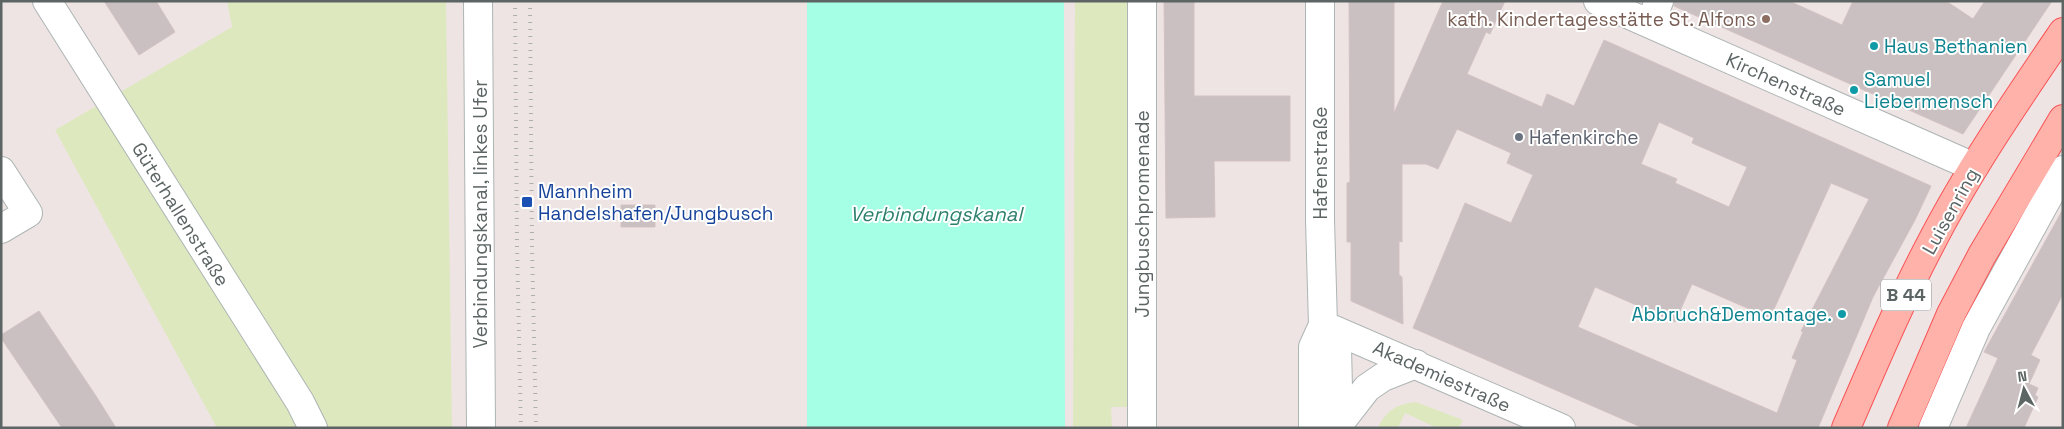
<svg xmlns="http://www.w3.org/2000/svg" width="2064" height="429" viewBox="0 0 2064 429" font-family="'Space Grotesk',sans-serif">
	<rect width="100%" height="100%" fill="#efe4e4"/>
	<!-- green -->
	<path fill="#dde8bf" d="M227,1H446L452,428H217L55,130L232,27Z
		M1075,1H1129L1132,407H1111L1112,428H1073Z
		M1416,402L1463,420L1459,428H1437L1405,413L1398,428H1378C1386,410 1398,404 1416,402Z"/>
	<!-- water -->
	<path fill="#a4ffe4" d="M807,1H1064L1065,428H807Z"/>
	<!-- building -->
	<path fill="#cac0c1" stroke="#d4c2c3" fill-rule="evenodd" d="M104,1H156L175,32L139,55Z
		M1164,1H1194V96H1290V161H1214L1215,217L1166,218Z
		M1349,1H1394V113L1443,1H1505L1490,34L1486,32L1467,74L1542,107L1547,94L1574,106L1604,40L1931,186L1915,220L1873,297L1818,428H1643L1413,328L1465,203L1511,223L1533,175L1507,163L1511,153L1457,129L1438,169L1426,164H1402V242L1399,241V275L1402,277L1403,324L1351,301V242H1347V183L1350,182ZM1659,122L1694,138L1692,143L1747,167L1729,207L1675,183L1677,179L1641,164ZM1831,183L1869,199L1801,331L1803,332L1792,358L1797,360L1777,413L1578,327L1595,287L1675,322L1692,284L1770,318Z
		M1674,1H1789L1842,25L1853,1H1946L1973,19L1985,1H2052L1963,134L1674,6Z
		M621,205H655V227H621Z
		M2063,209V294L2031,355L2040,360L2029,384L2038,388L2035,395L2038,397L2024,428H1966L1998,358L1984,352Z
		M39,311L96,396L116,428H62L1,338V335Z"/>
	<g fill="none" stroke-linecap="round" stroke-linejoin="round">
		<defs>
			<path id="minor" d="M47,1L300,402L313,428
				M478,1L481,428
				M1142,1V428
				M1598,1L1974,167
				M1650,24L1659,1
				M1,171L28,213L1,229
				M1323,325L1561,428
				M1323,325L1337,348L1339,428
				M1339,424L1367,388L1383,377L1416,364
				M1313,428V347L1323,325L1320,220V1
				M1933,428L1976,328L2063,170"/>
			<path id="major" d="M1846,428C1873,366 1899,304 1930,245C1968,171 2016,101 2063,32
				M1902,428L1951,314L1982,255L2063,119"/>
		</defs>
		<!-- minor casing -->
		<use href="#minor" stroke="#adb5b4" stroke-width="30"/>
		<!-- major casing -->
		<use href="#major" stroke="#f95356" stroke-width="30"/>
		<!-- minor -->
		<use href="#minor" stroke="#fff" stroke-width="28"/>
		<!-- major -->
		<use href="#major" stroke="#ffb2a9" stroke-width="28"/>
		<!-- rail -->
		<path stroke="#adafae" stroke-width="4" stroke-dasharray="1 6" stroke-linecap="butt" d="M515,1L517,247L521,428
			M530,1L532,246L536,428"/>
	</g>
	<!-- markers -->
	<circle fill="#8d6e63" stroke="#fff" stroke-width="2" cx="1766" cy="19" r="5"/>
	<g fill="#0f9aa8" stroke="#fff" stroke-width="2">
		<circle cx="1874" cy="46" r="5"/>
		<circle cx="1854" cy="90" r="5"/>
		<circle cx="1842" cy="314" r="5"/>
	</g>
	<circle fill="#6b7280" stroke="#fff" stroke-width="2" cx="1519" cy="137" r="5"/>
	<rect fill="#1a4fb4" stroke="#fff" stroke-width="2" x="521" y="196" width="12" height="12" rx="2.5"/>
	<g text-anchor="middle" stroke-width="4" stroke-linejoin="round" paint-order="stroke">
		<!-- shield labels -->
		<rect fill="#fff" stroke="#8d9392" stroke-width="1" x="1881" y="279.5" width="50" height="31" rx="4"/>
		<g font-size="18" font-weight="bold" fill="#5c6564">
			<text x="1906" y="301">B 44</text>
		</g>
		<!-- education labels -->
		<g font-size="19" fill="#785e54" stroke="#fff" text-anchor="end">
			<text x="1756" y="26">kath. Kindertagesstätte St. Alfons</text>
		</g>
		<!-- culture labels -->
		<g font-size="19" fill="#0d838f" stroke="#fff" text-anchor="start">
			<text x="1884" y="53">Haus Bethanien</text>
			<text x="1864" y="86">Samuel<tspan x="1864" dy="22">Liebermensch</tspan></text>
			<text x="1832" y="321" text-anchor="end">Abbruch&amp;Demontage.</text>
		</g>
		<!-- street labels -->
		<g font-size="19" fill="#5c6564" stroke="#fff">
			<text transform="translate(1786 84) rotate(24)" y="7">Kirchenstraße</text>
			<text transform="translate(1320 163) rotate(-90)" y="7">Hafenstraße</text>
			<text transform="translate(1950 211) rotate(-61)" y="7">Luisenring</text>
			<text transform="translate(181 214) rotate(58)" y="7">Güterhallenstraße</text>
			<text transform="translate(480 214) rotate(-90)" y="7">Verbindungskanal, linkes Ufer</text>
			<text transform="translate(1142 214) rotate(-90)" y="7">Jungbuschpromenade</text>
			<text transform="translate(1442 376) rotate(24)" y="7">Akademiestraße</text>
		</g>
		<!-- worship labels -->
		<g font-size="19" fill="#5b616d" stroke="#fff" text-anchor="start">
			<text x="1529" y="144">Hafenkirche</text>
		</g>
		<!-- transit labels -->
		<g font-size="19" fill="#164399" stroke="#fff" text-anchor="start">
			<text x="538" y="198">Mannheim<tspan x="538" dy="22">Handelshafen/Jungbusch</tspan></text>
		</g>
		<!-- water labels -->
		<g font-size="20" font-style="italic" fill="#2d806d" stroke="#fff">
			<text x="936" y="221">Verbindungskanal</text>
		</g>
	</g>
	<!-- border -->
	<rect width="2064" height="429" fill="none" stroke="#5c6564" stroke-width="5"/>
	<!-- north arrow -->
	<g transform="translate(2024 389) rotate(353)" stroke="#ffffff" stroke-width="4" paint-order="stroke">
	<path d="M0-4L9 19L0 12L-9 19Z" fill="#5c6564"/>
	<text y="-8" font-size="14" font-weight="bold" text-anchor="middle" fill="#5c6564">N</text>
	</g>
</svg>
